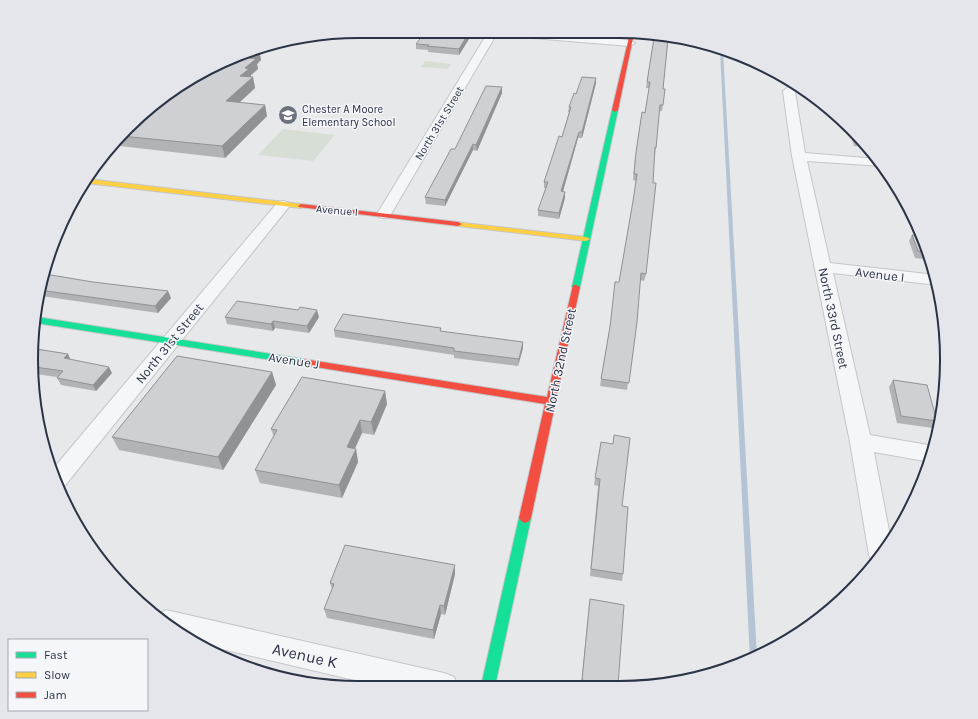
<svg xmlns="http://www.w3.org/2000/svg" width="978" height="719" viewBox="0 0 978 719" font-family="Karla,sans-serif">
	<rect width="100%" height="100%" fill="#e6e8ea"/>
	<!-- green -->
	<path fill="#d6ded6" d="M425,61L451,64L448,69L421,67Z
		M283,129L335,135L313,161L258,155Z"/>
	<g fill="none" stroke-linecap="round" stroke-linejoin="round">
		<!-- stream -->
		<path fill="#b4c4d5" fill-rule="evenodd" d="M720,50L723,51L757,656L750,660Z"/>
		<defs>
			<path id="street" d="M475,31H517L630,40L635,43L630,46L496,35L391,214L389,217L384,218L379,217L377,214L487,34L477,33Z
				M793,83L801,87L795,92L805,153L878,159L883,166L807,161L830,263L936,275L937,285L833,273L870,435L934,446L930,462L874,452L891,541L875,563H872L869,555L850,442L792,156L783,91Z
				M283,201L288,202L290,205L288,208L63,488L59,490L52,470L278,202Z
				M166,610L444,673L454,677L458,686L384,687L192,642L156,616Z"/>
			<path id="fast" d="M615,108L618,110L580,287L576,289L572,287L612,110Z
				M37,317L303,359L308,362L303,365L36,323Z
				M525,513L529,515L531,518L495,686H481L519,518L521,515Z"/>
			<path id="slow" d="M88,179L301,204L304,206L301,208L86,183Z
				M455,222L586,237L590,239L586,241L458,226H455Z"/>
			<path id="jam" d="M630,33H634L618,110L615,112L612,110Z
				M301,204L458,222L462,224L458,226L299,207L298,206Z
				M573,285H576L580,287L531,518L529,521L525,523L521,521L519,518L545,404L303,365L298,362L303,359L547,397Z"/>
		</defs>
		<!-- street casing -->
		<use href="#street" stroke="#c4c6c8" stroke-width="2"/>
		<!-- fast casing -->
		<use href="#fast" stroke="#c4c6c8" stroke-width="2"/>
		<!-- slow casing -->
		<use href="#slow" stroke="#c4c6c8" stroke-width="2"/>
		<!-- jam casing -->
		<use href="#jam" stroke="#c4c6c8" stroke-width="2"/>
		<!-- street -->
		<use href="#street" fill="#f5f6f7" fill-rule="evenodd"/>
		<!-- fast -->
		<use href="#fast" fill="#16e098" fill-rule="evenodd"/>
		<!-- slow -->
		<use href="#slow" fill="#ffcf43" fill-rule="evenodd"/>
		<!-- jam -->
		<use href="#jam" fill="#f24e42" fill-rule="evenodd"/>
	</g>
	<!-- wall -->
	<path fill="#b1b3b5" d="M445,31H474L459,55L428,52V50L416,49V44L444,32Z
		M572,31H612L611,34Z
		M657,36L670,38V41H668L663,89V105L662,111H659L656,148L655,154H654L646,274L644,281L640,280L627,390L600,386L609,331L619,282L633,203L636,181L633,180L635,158L642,112L645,113L649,88H646L654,38L656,39Z
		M259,50L261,60L257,64L258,69L251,75V77H253L255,88L239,103L265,105L267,116L225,158L111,145L112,143L177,86Z
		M596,83L582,138H578L563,192H565V198L559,219L538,216V210L546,188H544V182L562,137L569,112H568L569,107L576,94Z
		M502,87V93L477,151L473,150L445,206L426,204L425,197L455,149Z
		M850,132L866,147L854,146Z
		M912,235L921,236L930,260L915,258L909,241Z
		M45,274L171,298L158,313L41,296L38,293Z
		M298,310L319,317L309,333L275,328L273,331L227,324L225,317Z
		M334,330L441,331L523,348L518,366L454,358V355L335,337Z
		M36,349L68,354L70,359L112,373L96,391L61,385L57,378V377L35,374Z
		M272,372L276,385L223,470L119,450L112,437Z
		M893,380L937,421L933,428L897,423L889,387Z
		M385,391L387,404L374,435L362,433L355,449H356L358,462L342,498L260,483L255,470L274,437L271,429Z
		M601,442L622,506L623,574L622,581L590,576L598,486L594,485Z
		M455,565V574L445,615L441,614L434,639L327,618L324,609L332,589L330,583Z
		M590,599L618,685L581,686L589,605Z"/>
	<!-- shaded-wall -->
	<path fill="#909294" d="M470,31H474L459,55V49Z
		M259,50L261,60L257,64L258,69L251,75V78L253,77L255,88L229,112L226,101L245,68L249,58Z
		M596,78V83L582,138V132Z
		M502,87V93L477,151L476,145Z
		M265,105L267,116L225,158L222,146Z
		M579,132L578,138L561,198V191Z
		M473,144V150L445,206V200Z
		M565,192V198L559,219V213Z
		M168,291L171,298L158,313L155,306Z
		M317,310L319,317L309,333L307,326Z
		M273,321L275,328L273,331L271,324Z
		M523,342V348L518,366L519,359Z
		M68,354L71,361L64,358Z
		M109,367L112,373L96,391L93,385Z
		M272,372L276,385L223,470L218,457Z
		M385,391L387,404L374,435L371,422Z
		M360,420L362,433L349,460L347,447Z
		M356,449L358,462L342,498L339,485Z
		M455,565V574L445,615L444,606Z
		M440,605L441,614L434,639L433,630Z"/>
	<!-- building -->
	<path fill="#ced0d3" stroke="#909294" d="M426,31L444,32L445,31H470L459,49L427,46L429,45L416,44Z
		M654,38L668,39L663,89H665L663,105H660L656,148L655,147L653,183H656L646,274L641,273L637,322L629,383L601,379L610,327L615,282H619L633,201L637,174H634L636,152L642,112L645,113L650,82H647Z
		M257,50H259L249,58L256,59L245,68L249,69L240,76L253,77L226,101L265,105L222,146L121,136L177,86Z
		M582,77L596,78L582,132H579L561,191L565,192L559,213L538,210L548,182H544L559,136L562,137L571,107H569L574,93L576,94Z
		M486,86L502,87L476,145L473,144L445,200L425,197L451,149H455Z
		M912,235L921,236L928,252L918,251Z
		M45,274L93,282L168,291L155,306L39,290Z
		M237,301L298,310L300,307L317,310L307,326L273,321L271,324L225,317Z
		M343,314L441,328L440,331L523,342L519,359L454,351V348L334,330Z
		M36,349L68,354L64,358L109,367L93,385L57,378L63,371L35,367Z
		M177,356L272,372L218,457L112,437Z
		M302,377L385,391L371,422L360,420L347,447L356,449L339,485L255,470L277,430L271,429Z
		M893,380L927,385L937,421L901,416Z
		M614,435L630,438L622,506L628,507L623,574L591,569L600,479L595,478L601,442L613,444Z
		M345,545L455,565L444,606L440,605L433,630L324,609L334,584L330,583Z
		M590,599L624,605L618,685H612L582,680Z"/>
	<!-- icons -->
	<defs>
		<symbol id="school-disc" viewBox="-11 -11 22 22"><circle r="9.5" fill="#6c737f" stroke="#f4f6f9"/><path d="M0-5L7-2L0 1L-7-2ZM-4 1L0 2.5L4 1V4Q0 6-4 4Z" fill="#fff"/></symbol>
	</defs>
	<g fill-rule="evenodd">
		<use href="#school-disc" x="277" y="104" width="22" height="22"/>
	</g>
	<g text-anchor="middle" stroke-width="3" stroke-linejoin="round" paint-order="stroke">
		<!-- far-poi labels -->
		<g font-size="11" fill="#2b3445" stroke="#f4f6f9" text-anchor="start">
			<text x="302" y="113">Chester A Moore<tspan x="302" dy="13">Elementary School</tspan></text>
		</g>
		<!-- far-street labels -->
		<g font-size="11" fill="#2b3445" stroke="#f4f6f9">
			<text transform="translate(439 123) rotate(-59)" y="4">North 31st Street</text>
			<text transform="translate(337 210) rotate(5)" y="4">Avenue I</text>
		</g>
		<!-- street labels -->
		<g font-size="13" fill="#2b3445" stroke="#f4f6f9">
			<text transform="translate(880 274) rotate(7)" y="5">Avenue I</text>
			<text transform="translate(834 318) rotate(78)" y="5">North 33rd Street</text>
			<text transform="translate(169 343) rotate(-51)" y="5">North 31st Street</text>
			<text transform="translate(294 360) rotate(9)" y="5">Avenue J</text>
			<text transform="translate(560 360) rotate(-78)" y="5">North 32nd Street</text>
		</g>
		<!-- near-street labels -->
		<g font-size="16" fill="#2b3445" stroke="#f4f6f9">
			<text transform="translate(305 655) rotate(13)" y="6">Avenue K</text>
		</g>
	</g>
	<!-- crop -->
	<path d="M0 0H978V719H0ZM359 38H619A321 321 0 0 1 940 359V360A321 321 0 0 1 619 681H359A321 321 0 0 1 38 360V359A321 321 0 0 1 359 38Z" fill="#e4e6eb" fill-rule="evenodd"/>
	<path fill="none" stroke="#2b3445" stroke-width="2" d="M359 38H619A321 321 0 0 1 940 359V360A321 321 0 0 1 619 681H359A321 321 0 0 1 38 360V359A321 321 0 0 1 359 38Z"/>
	<!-- legend -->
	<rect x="8" y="639" width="140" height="72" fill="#f4f6f9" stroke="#a4a8b1"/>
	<rect x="16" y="652" width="20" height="6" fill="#16e098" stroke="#a4a8b1"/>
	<text x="44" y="659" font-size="12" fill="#2b3445">Fast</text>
	<rect x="16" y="672" width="20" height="6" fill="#ffcf43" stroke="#a4a8b1"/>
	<text x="44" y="679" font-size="12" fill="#2b3445">Slow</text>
	<rect x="16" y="692" width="20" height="6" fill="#f24e42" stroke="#a4a8b1"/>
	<text x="44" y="699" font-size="12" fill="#2b3445">Jam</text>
</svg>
